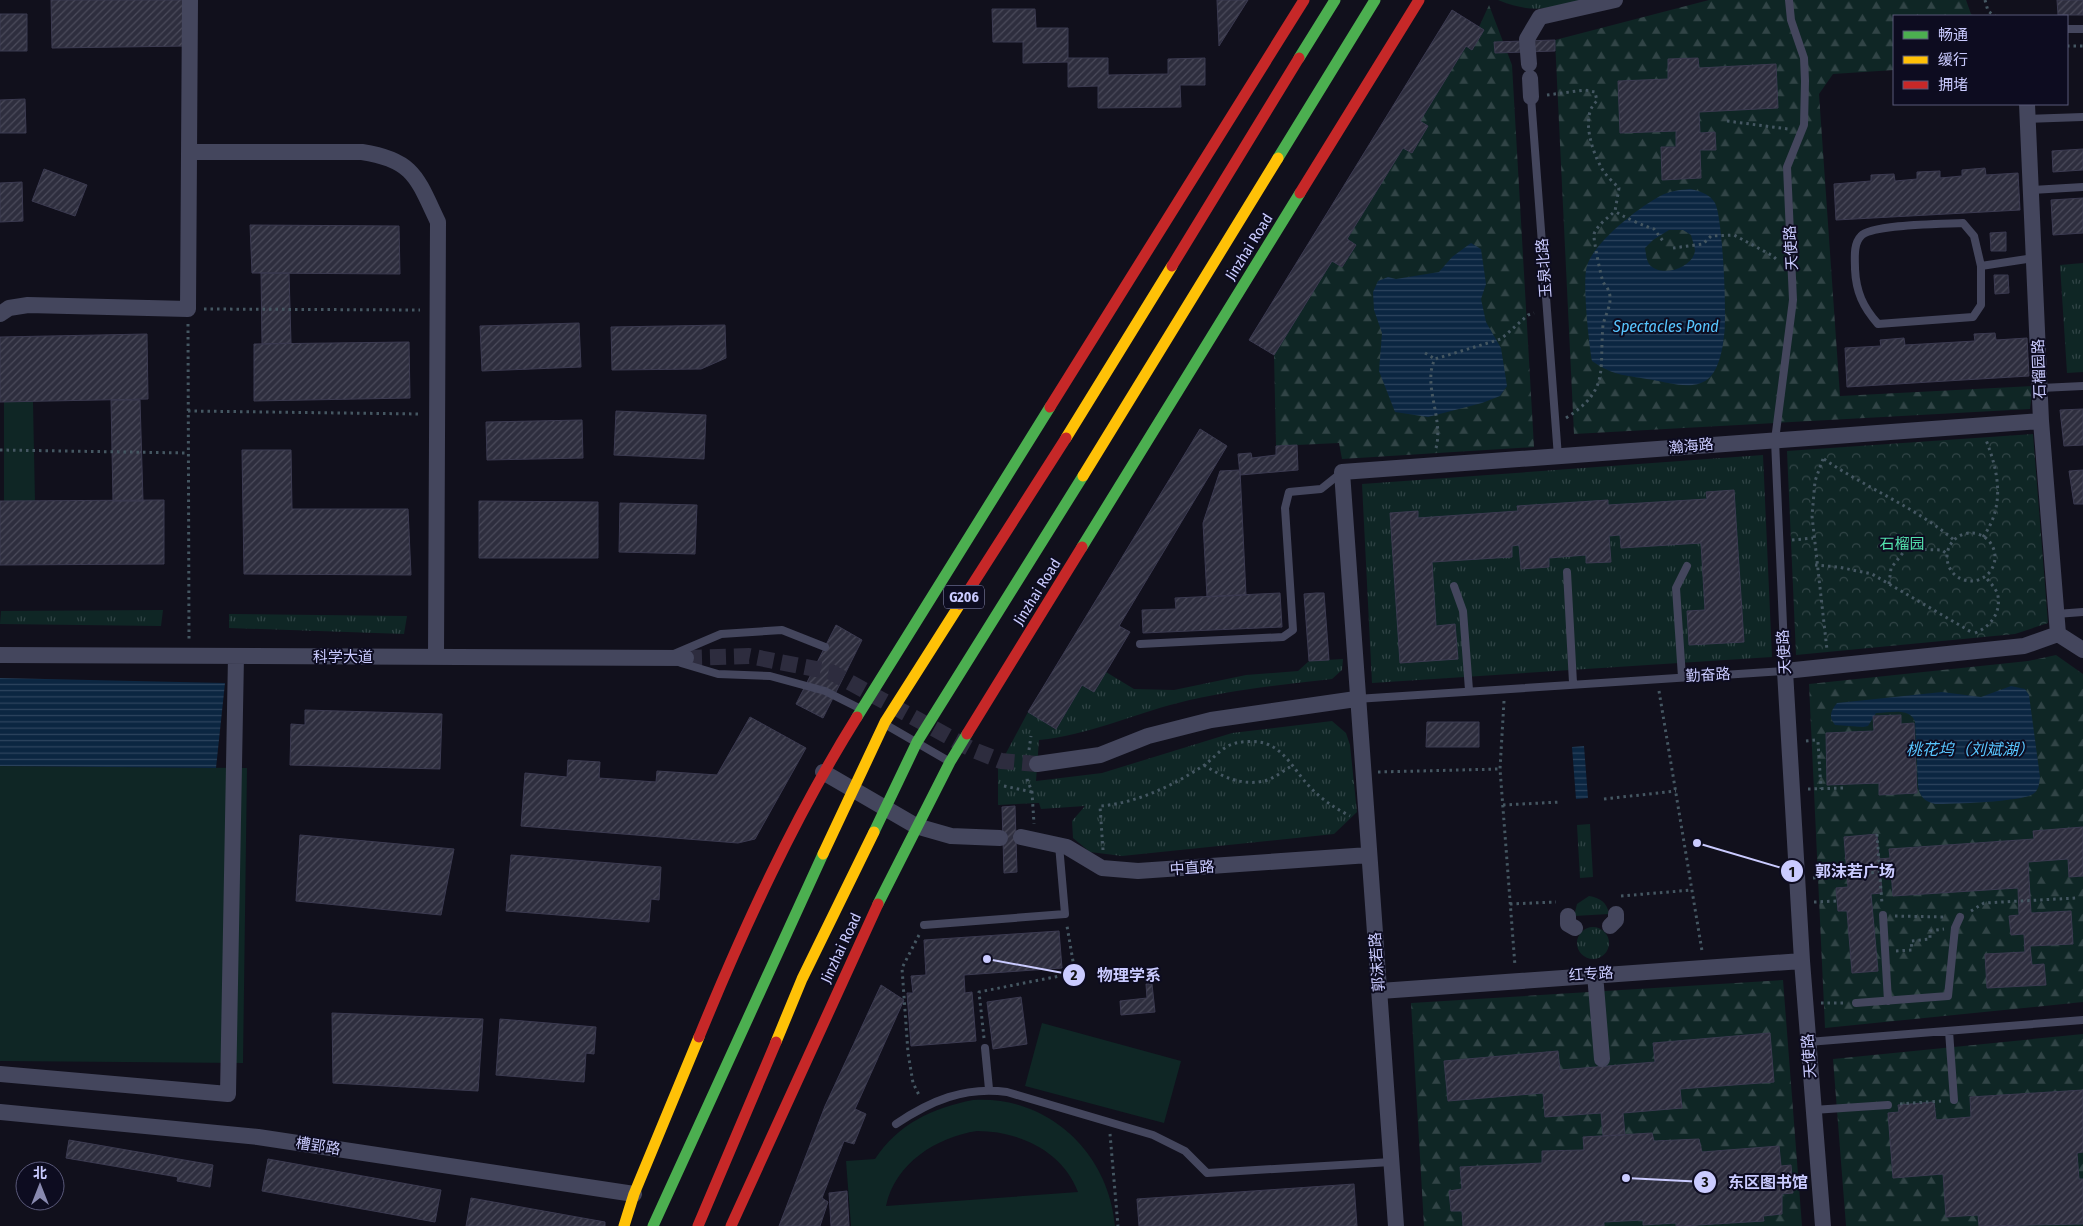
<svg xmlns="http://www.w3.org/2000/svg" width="2083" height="1226" viewBox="0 0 2083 1226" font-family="'Fira Sans Condensed','Noto Sans SC',sans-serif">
	<defs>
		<pattern id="grass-tufts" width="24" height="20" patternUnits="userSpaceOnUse" patternTransform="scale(1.25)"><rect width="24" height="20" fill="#0f2625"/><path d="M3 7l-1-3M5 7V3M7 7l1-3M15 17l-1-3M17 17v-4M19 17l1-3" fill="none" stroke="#314446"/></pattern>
		<pattern id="forest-firs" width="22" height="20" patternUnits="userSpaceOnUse" patternTransform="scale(1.25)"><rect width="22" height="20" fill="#0f2625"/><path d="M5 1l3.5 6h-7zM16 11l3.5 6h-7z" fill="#314446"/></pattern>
		<pattern id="park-crowns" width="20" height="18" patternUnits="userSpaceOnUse" patternTransform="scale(1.25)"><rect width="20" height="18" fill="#0f2625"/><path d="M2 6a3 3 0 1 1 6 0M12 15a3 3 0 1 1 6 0" fill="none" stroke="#314446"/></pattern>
		<pattern id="water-rules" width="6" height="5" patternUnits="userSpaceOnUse" patternTransform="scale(1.25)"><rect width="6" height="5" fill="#0b2641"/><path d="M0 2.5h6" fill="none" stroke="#2d445e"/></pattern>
		<pattern id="building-hatch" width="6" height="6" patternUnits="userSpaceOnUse" patternTransform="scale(1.25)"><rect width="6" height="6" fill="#2e2e3e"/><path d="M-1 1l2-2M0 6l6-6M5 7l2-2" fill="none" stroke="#4b4b5b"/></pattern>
	</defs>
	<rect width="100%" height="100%" fill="#11101c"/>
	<!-- grass -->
	<path fill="url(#grass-tufts)" d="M1498,0H1583C1548,9 1533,14 1498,0Z
		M2083,263V372L2067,373L2060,265Z
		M1763,455L1772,657L1372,683L1362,484Z
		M163,610L161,626L0,624L1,611Z
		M229,614L407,616L404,634L229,628Z
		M1343,659L1342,670L1332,679C1281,685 1229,690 1178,703C1130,715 1089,735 1039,740L1036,781L1102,773L1232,733L1332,721L1346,733L1350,745L1357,812L1334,834L1122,856L1090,852L1073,838L1072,821L1085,806L1041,809L1039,803L998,805V768L1028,712L1056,729L1082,685L1106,672L1134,689L1174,690L1246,675L1298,671L1309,661Z
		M1590,824L1593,877L1580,878L1577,825Z
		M1589,896C1600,898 1607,902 1609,914L1574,916L1577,904Z
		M1577 943a16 16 0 1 1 32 0a16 16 0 1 1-32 0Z"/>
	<!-- forest -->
	<path fill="url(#forest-firs)" d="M1709,0H1966L1971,14L1974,16H1894V70L1833,74L1819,94L1840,396L2033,386L2030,409L1574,434L1555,40Z
		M1489,5L1512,65L1534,447L1342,459L1339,443L1276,446L1274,355L1332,261L1342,267L1356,245L1347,239L1403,148L1412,153L1428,126L1420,121L1466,46L1472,50L1484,30L1479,27Z
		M2056,655L2083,674V1002L1825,1028L1809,684L2028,661Z
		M1783,980L1802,1226H1424L1411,1003Z
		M2083,1034V1226H1846L1833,1059Z"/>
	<!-- park -->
	<path fill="url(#park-crowns)" d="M2033,434L2048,623L2015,634L1796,655L1787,451Z"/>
	<!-- pitch -->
	<path fill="#0f2625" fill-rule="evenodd" d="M33,401L35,501H4V402Z
		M0,766L247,768L243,1063L0,1061Z
		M1042,1023L1181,1061L1164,1123L1025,1086Z
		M973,1100C1048,1095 1109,1153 1115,1226H851L846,1161L875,1159C898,1124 932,1108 973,1100ZM977,1131C1018,1131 1062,1150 1078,1192L886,1206C895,1163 937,1137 977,1131Z"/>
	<!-- water -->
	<path fill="url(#water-rules)" fill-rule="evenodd" d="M1690,189C1700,191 1710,194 1715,203C1723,218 1727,317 1724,336C1723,348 1719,367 1711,376C1697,392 1671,383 1653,380C1627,375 1615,377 1592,361C1589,344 1582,281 1587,266C1594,242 1638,208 1660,196C1670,191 1679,190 1690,189ZM1669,230H1683L1691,235C1692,239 1695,247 1695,251C1692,269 1660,278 1649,264C1646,259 1646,253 1645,248L1653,240Z
		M1471,243L1481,249L1486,284L1481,299L1486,322L1501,348L1507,386L1500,396L1482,403L1428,417L1395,412L1379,371L1382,333L1374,310L1373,292L1378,281L1388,277L1396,279L1439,272L1452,257Z
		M0,678L225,683L216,768L0,766Z
		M2011,686L2025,689L2029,695L2040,777C2039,784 2039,790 2033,794C2021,802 1952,804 1935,804C1924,801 1920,797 1918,786L1915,722C1910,707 1890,713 1876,713L1868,726L1863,727L1835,725C1828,716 1831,711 1837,703L1942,692L1981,697Z
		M1584,746L1588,798L1576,799L1572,747Z"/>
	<!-- building -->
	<path fill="url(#building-hatch)" stroke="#3b3a50" d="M51,0H187L188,46L52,48Z
		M1217,0H1248L1219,46Z
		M2057,0H2083V15H2058Z
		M992,9H1035L1036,28H1068V58H1108V75L1168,74V59L1205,58V85H1180L1181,107L1098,108V86L1068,87V62L1023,63V42H993Z
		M1452,10L1484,30L1472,50L1466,46L1420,121L1428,126L1412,153L1403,148L1347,239L1356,245L1342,267L1332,261L1274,355L1249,340Z
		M0,14H27V51H0Z
		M1555,40V51L1495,53L1494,42Z
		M1698,58L1699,68L1776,64L1778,108L1699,112L1700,133L1715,132L1716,150H1700L1701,178L1662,180L1661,147H1676V131L1620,133L1618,81L1668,79V59Z
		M25,99L26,133H0V100Z
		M2083,149V170L2053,172L2052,151Z
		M1985,168L1986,175L2018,173L2020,210L1836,220L1834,184L1871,181V175L1894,174L1895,181L1917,179V172L1940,171V178L1962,176V170Z
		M44,169L87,185L75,216L32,201Z
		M22,182L23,221L0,222V183Z
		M2083,198V233L2053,235L2051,200Z
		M250,225L399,226L400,274L252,273Z
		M2006,232V251H1991L1990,233Z
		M261,273H289L291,343L262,344Z
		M1994,275H2008L2009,293L1995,294Z
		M579,323L581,367L482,371L480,326Z
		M725,325L726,358L701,369L612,370L611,327Z
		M1995,333L1996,340L2027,338L2029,376L1847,387L1845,348L1881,346L1880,340L1904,338L1905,345L1975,341L1974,334Z
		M147,334L148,399L0,402V337Z
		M409,342L410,398L254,401V344Z
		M111,400H140L143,501H113Z
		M2083,409V445L2064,446L2060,410Z
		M616,411L706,415L704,459L614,455Z
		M582,420L583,458L487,460L486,422Z
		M1200,429L1227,446L1119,626L1130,632L1094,692L1082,685L1056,729L1028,712Z
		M1297,445L1298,470L1240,475L1238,454L1251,453L1252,458L1276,455V446Z
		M242,450H291L292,509H408L411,575L244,574Z
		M1240,470L1246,595L1207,597L1203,523L1220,471Z
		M2083,470V504H2074L2069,471Z
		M1734,490L1744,642L1689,645L1687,611L1705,610L1701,543L1621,548L1620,535L1609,536L1611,562L1586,563V555L1549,558V567L1521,569L1519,545L1512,546V557L1432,562L1436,626L1455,624L1458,659L1400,663L1390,513L1418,511V518L1518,511L1517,506L1608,500V505L1707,499L1706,492Z
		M164,500V564L0,565V501Z
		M479,501L598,502V558H479Z
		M620,503L697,505L695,554L619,552Z
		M1280,593L1282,627L1143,633L1142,610L1176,609L1175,598Z
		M1316,593H1324L1329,660L1309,661L1304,594Z
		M836,625L862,640L823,718L796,704Z
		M305,710L442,714L440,769L290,765L291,724L305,725Z
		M1901,715V724L1914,723L1917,793L1879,795V783L1827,785L1826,733L1874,731L1873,716Z
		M750,717L806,748L755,839L738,843L521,826L525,773L567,777L568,760L600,762L599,778L656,782L657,771L717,775Z
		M1427,722H1479V747H1426Z
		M1015,806L1017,872L1004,873L1002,807Z
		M2083,827V876L2069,877L2068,859L2028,862L2031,913L2071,911L2073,944L2030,946L2032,965L2044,964L2046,985L1987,988L1985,954L2025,952L2024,934L2011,935L2009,916L2019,915L2018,888L1893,896L1891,872H1880L1879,859L1890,858L1889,849L2034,839L2033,831Z
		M1877,834L1882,893L1871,894L1878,971L1852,973L1847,911H1838L1836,888L1848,887L1844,837Z
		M300,835L454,849L441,915L296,901Z
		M511,855L661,867L659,900L651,899L649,922L506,911Z
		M1059,931L1062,968L964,975L965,993L972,992L976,1041L911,1046L907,993H913L911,976L926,975L924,940Z
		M1146,984H1152L1155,1012L1121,1015L1120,1001L1147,998Z
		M881,985L904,1000L855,1109L866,1114L854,1144L844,1141L822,1198L828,1202L820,1226H779L825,1106Z
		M1021,997L1027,1044L993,1049L987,1002Z
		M332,1013L483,1019L478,1091L333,1083Z
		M500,1019L596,1027L594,1054L586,1053L584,1082L496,1075Z
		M1770,1033L1774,1082L1680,1089L1682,1108L1623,1113L1625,1135L1603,1136L1601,1113L1545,1117L1543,1093L1448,1101L1444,1061L1558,1051L1560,1070L1655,1062L1653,1043Z
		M2083,1090V1152L2077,1153L2079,1179H2083V1224L1979,1226L1978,1215L1946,1217L1943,1174L1893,1178L1888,1113L1899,1112L1898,1105L1934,1102L1936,1120L1971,1117L1970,1097Z
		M1652,1133L1654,1141L1699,1139L1702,1152L1779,1146L1781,1166L1791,1165L1793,1193L1782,1194V1214L1763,1216L1764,1221L1682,1226H1676V1223L1643,1225V1220L1604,1222V1226H1463L1462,1211H1451L1449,1191L1462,1189L1460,1167L1542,1163V1151L1584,1150L1583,1137Z
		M69,1140L213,1165L210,1187L177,1181L178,1177L66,1158Z
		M268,1159L441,1190L435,1222L262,1191Z
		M1354,1184L1357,1226H1139L1137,1199Z
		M847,1191L849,1226H831L829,1193Z
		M471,1198L605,1222V1226H466Z"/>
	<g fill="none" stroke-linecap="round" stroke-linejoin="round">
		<!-- street-tunnel -->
		<path stroke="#2d2c3e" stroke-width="16" stroke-dasharray="16 8" stroke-linecap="butt" d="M686,658L749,656L831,672L971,749L1001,761L1037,764"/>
		<!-- path -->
		<path stroke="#455762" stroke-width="3" stroke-dasharray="2.5 4" stroke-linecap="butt" d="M1985,0L1988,11L1995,16
			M2067,46H2083
			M1547,95L1585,90L1595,92L1597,101C1580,115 1592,151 1601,167C1605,175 1613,182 1619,188L1615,211C1621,216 1646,227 1654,229L1663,241
			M1727,121L1788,129
			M1673,248L1703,244L1711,236L1734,235L1773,256L1778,261
			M204,309L420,310
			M188,324L189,640
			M1425,353L1435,359
			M188,411L420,414
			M1566,418C1610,390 1599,371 1603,325C1605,315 1613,303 1609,292C1608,288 1605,285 1603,282C1601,276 1593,239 1594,234C1598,224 1608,218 1615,211
			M1436,448C1444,419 1422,384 1435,359L1501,339L1528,315L1534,313
			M0,450L188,453
			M1823,459L1815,481L1812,516L1827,650
			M1824,459C1866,488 1915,507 1954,540
			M1947 557a24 24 0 1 1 48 0a24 24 0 1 1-48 0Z
			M1983,537C2005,506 1999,473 1986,440
			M1792,540L1813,538
			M1815,565L1838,567L1872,574L1973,633
			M1889,584L1891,568L1906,549L1942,550L1947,554
			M1975,633C1990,627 2001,613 1998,596C1997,589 1989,582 1985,576
			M1659,691L1702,951
			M1504,701L1500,769L1515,966
			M1806,741L1816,740L1818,742L1821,789
			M1029,750L1031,736
			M1204,765C1222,777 1242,786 1264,781C1274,779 1284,770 1292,766
			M1378,772L1500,769
			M1027,779L1032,792L1034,824
			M1004,786L1032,792
			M1808,789L1845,788
			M1604,799L1676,791
			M1503,805L1560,802
			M1877,834L1882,904
			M1103,850L1100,806C1137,803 1172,786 1203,766C1212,760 1219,750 1230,745C1239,741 1258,740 1267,744C1287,752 1296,773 1310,787C1322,800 1335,808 1350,816
			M1813,878L1880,872
			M1621,896L1692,890
			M1814,902L1837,901
			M1510,904L1556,902
			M1971,911L1984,903L2076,898
			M1895,916L1946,917
			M919,935L902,968L908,1053L913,1083L920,1097
			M1896,951L1912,950L1911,941L1930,939V931L1944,929
			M1821,1003H1845
			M984,1038L979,992L1075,973L1067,926
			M1900,1104L1941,1101
			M1110,1134L1118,1226"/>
		<!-- lane -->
		<path stroke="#44465d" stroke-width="8" d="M2067,29H2083
			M1531,97L1558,457
			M2028,119L2083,117
			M2031,190L2083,187
			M1981,266L1974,236L1963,223C1944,224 1871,224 1861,236C1853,244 1855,259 1855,269C1856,292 1863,307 1878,324L1973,317L1981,305V266L2034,258
			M2041,388L2083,386
			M1567,572L1573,683
			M1454,586L1463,611L1469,690
			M2056,614L2083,612
			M1140,644L1283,637L1293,630L1285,508L1289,492L1321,489L1341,473
			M674,654L721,634L782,630L825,647
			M681,663L718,674L770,676L825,691L857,707
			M1682,677L1676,588L1687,566
			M1356,699L1785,671L1775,440L1793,300L1787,167L1804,125L1805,81L1804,58L1791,20L1789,0
			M888,726L945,759
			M1883,915L1888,1001
			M924,925L1065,914L1059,845
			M1856,1003L1948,996L1955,928L1960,917
			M1949,1031L1954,1100
			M1808,1042L2083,1020
			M985,1048L989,1089
			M1813,1110L1888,1105
			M896,1124C930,1101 965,1086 1007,1092L1153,1135L1185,1151L1207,1173L1391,1162"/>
		<!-- street -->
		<path stroke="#44465d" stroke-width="16" d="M1529,64L1527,39L1540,17L1615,0
			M1530,78L1531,97
			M2027,104L2041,421L2058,634
			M190,152H362C414,160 417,178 438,222L436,657
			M0,314L9,308L28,305L188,309L190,0
			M2058,634L2083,650
			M0,655L686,658
			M1037,764L1100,755L1148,736L1211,720L1356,699
			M823,772L916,826L951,836L1000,838
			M1021,837L1067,847L1102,868L1138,871L1369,855
			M1568,916V924L1575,928
			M1610,926L1616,920V914
			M1595,974L1602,1059
			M1380,991L1802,961
			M0,1074L228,1094L236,656
			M0,1112L258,1137L634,1194
			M1396,1226C1378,975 1358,724 1342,472L2041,421
			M1823,1226L1802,961L1785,671L2024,646L2058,634"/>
		<!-- fast -->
		<path stroke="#4caf50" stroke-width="11" d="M1299,58L1335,0
			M1278,158L1375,0
			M1082,547L1300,193
			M857,717L1050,407
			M874,832L917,742L1083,476
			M878,904L950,762L967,734
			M653,1226L823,854"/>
		<!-- slow -->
		<path stroke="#ffc107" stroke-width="11" d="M1066,438L1172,266
			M1083,476L1278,158
			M823,854L885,722L960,604
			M776,1042L802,979L874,832
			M624,1226L634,1194L699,1037"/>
		<!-- jam -->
		<path stroke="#c62828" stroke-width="11" d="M1300,193L1419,0
			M1172,266L1299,58
			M1050,407L1304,0
			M960,604L1066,438
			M967,734L1082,547
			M699,1037C744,927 794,818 857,717
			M698,1226L776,1042
			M731,1226L878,904"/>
	</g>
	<g text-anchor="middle" stroke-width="4" stroke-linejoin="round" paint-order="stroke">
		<!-- shield labels -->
		<rect fill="#0d0c20" stroke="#9192bc" stroke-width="1" x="944" y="585.5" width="40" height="23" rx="4"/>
		<g font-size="14" font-weight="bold" fill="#cacbff">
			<text x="964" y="602">G206</text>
		</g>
		<!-- street labels -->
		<g font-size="15" fill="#cacbff" stroke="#0d0c20">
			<text transform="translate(1249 247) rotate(-58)" y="5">Jinzhai Road</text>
			<text transform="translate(1791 248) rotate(-93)" y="5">天使路</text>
			<text transform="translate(1544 268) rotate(-94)" y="5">玉泉北路</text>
			<text transform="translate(2039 369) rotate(-92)" y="5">石榴园路</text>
			<text transform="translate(1691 446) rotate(-5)" y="5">瀚海路</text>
			<text transform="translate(1037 592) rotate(-58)" y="5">Jinzhai Road</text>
			<text transform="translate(1784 652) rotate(-93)" y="5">天使路</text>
			<text x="343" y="662">科学大道</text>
			<text transform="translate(1708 675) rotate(-3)" y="5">勤奋路</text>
			<text transform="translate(1192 868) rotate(-4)" y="5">中直路</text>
			<text transform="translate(841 948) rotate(-65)" y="5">Jinzhai Road</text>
			<text transform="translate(1377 962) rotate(-94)" y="5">郭沫若路</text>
			<text transform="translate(1591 974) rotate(-4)" y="5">红专路</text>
			<text transform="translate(1809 1056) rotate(-94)" y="5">天使路</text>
			<text transform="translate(318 1146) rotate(9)" y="5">槽郢路</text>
		</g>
		<!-- park labels -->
		<g font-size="15" fill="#53e2ad" stroke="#0d0c20">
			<text x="1902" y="549">石榴园</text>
		</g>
		<!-- water labels -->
		<g font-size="16" font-style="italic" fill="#58c6ff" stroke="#0d0c20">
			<text x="1666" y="332">Spectacles Pond</text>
			<text x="1970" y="755">桃花坞（刘斌湖）</text>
		</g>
	</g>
	<!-- callouts -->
	<path fill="none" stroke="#cacbff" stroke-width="2" d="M1697 843L1792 871M987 959L1074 975M1626 1178L1705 1182"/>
	<g fill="#cacbff" stroke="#0d0c20" stroke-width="2">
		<circle cx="1697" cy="843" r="5"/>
		<circle cx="987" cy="959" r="5"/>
		<circle cx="1626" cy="1178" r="5"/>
		<circle cx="1792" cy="871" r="12"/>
		<circle cx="1074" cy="975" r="12"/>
		<circle cx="1705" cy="1182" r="12"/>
	</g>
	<g font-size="15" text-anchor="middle" font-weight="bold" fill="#111">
		<text x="1792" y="877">1</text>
		<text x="1074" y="980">2</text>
		<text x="1705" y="1187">3</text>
	</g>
	<g font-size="16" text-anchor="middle" font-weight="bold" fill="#cacbff" stroke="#0d0c20" stroke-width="4" stroke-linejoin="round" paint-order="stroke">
		<text x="1855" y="877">郭沫若广场</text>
		<text x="1129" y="981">物理学系</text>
		<text x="1768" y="1188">东区图书馆</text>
	</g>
	<!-- legend -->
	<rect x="1893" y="15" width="175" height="90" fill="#0d0c20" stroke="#595879"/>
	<rect x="1903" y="31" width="25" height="8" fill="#4caf50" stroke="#595879"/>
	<text x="1938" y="40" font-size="15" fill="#cacbff">畅通</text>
	<rect x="1903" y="56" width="25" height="8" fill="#ffc107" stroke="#595879"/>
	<text x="1938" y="65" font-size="15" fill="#cacbff">缓行</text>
	<rect x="1903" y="81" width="25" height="8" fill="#c62828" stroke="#595879"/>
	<text x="1938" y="90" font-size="15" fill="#cacbff">拥堵</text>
	<!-- north arrow -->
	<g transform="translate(40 1186)"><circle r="24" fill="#0d0c20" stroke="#595879"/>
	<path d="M0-4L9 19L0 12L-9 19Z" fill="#898ab0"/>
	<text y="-8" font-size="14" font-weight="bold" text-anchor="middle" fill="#cacbff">北</text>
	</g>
</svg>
